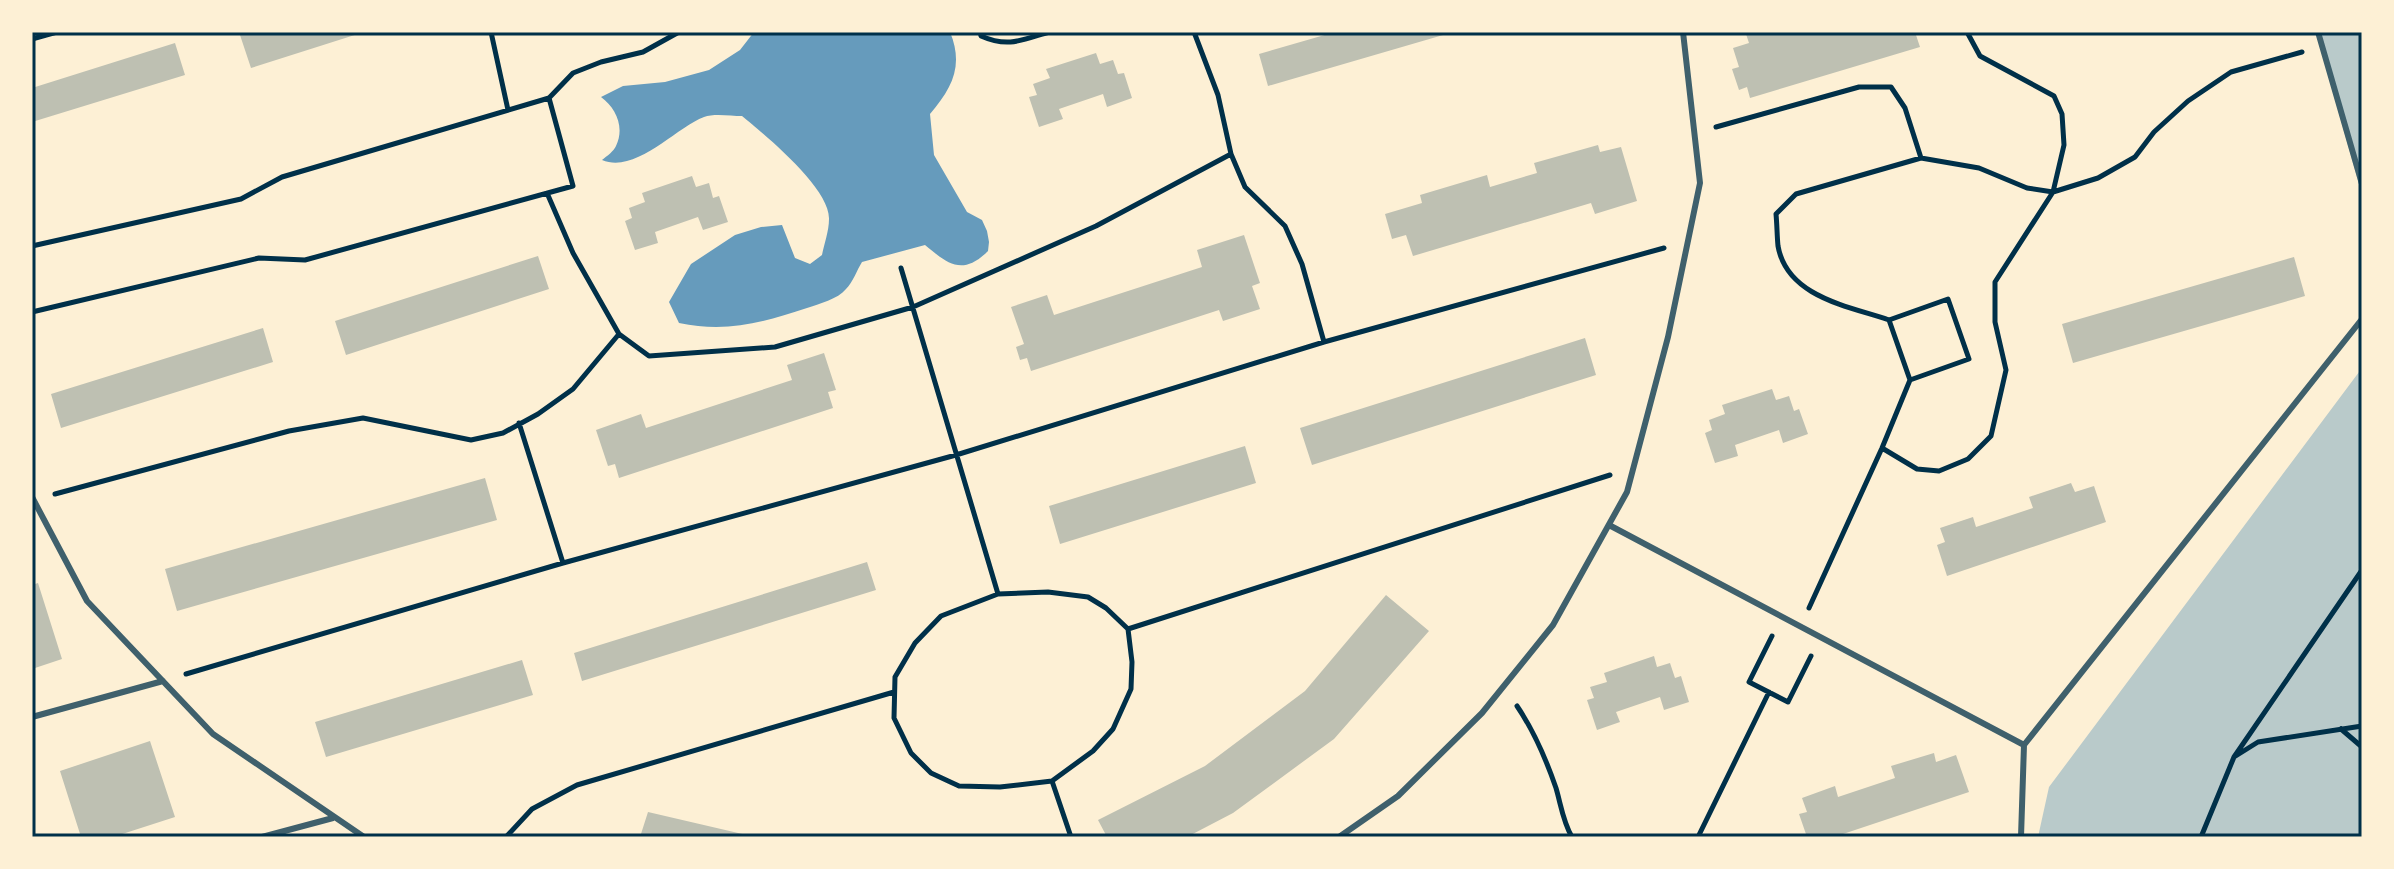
<svg xmlns="http://www.w3.org/2000/svg" width="2394" height="869" viewBox="0 0 2394 869" font-family="'Fira Sans Condensed',sans-serif">
	<rect width="100%" height="100%" fill="#fdf0d5"/>
	<!-- green -->
	<path fill="#b9caca" d="M2316,32H2362V195Z
		M2362,368V837H2038L2049,787Z"/>
	<!-- water -->
	<path fill="#669bbc" d="M754,32H950C964,66 952,88 930,114L934,155L967,212L982,220L987,231L989,242L988,251C962,277 947,263 925,245L862,262C857,270 853,282 846,289C838,299 819,304 807,308C762,323 726,333 679,323L669,302L691,264L735,235L761,227L782,225L795,258L810,264L822,255C824,244 829,231 829,219C830,188 765,135 742,116C731,116 714,113 704,117C675,128 636,174 602,160C607,156 614,151 616,146C625,127 616,108 601,97L623,86L665,82L709,70L740,50Z"/>
	<!-- building -->
	<path fill="#bec0b2" d="M249,32H361V33L251,68L240,35Z
		M1335,32H1450V33L1268,86L1259,54Z
		M1751,32H1915L1920,47L1750,98L1747,87L1739,90L1732,69L1739,67L1733,48L1749,43L1746,34Z
		M175,43L185,75L32,122V88Z
		M1096,53L1100,64L1113,60L1118,74L1124,73L1132,98L1107,107L1103,94L1059,109L1063,119L1039,127L1029,97L1037,95L1033,84L1050,78L1046,69Z
		M1598,145L1600,152L1621,147L1637,201L1595,214L1591,203L1413,256L1406,235L1392,239L1385,214L1422,203L1420,195L1487,175L1490,187L1537,173L1534,163Z
		M692,176L696,187L709,183L713,198L719,196L728,222L703,230L698,217L655,232L658,243L635,250L625,221L632,218L629,208L645,202L642,193Z
		M1244,235L1260,283L1252,286L1260,309L1223,321L1219,310L1031,371L1027,358L1020,360L1016,347L1024,344L1011,307L1047,295L1054,315L1202,267L1197,250Z
		M538,256L549,289L346,355L335,321Z
		M2294,257L2305,296L2073,363L2062,324Z
		M263,328L273,362L61,428L51,394Z
		M1585,338L1596,375L1312,465L1300,428Z
		M824,353L836,390L828,392L833,408L619,478L615,464L608,466L596,430L641,414L646,428L792,380L787,365Z
		M1772,389L1776,400L1789,396L1794,411L1799,409L1808,434L1783,443L1779,430L1735,445L1738,456L1715,463L1705,433L1712,430L1709,420L1725,414L1722,405Z
		M1245,446L1256,483L1060,544L1049,506Z
		M485,478L497,520L177,611L165,569Z
		M2071,483L2075,492L2094,486L2106,522L1947,576L1937,545L1945,542L1940,528L1973,517L1976,527L2033,508L2029,497Z
		M867,562L876,590L582,681L574,653Z
		M38,583L62,659L32,669V585Z
		M1386,595L1429,631L1334,739L1233,813L1187,837H1107L1098,820L1205,766L1305,691Z
		M1654,656L1657,667L1670,663L1675,678L1681,676L1689,702L1664,710L1660,697L1616,712L1620,722L1597,730L1587,700L1594,698L1590,687L1607,682L1604,673Z
		M522,660L533,695L326,757L315,722Z
		M150,741L175,817L113,837H81L60,771Z
		M1934,753L1936,762L1956,755L1969,792L1834,837H1807L1799,814L1807,812L1802,798L1835,786L1838,797L1895,778L1891,766Z
		M648,812L751,836V837H640Z"/>
	<g fill="none" stroke-linecap="round" stroke-linejoin="round">
		<!-- path -->
		<path stroke="#003049" stroke-width="5" d="M491,32L508,110
			M980,32L981,36C1008,48 1022,40 1049,32
			M1194,32L1218,95L1231,154L1245,187L1285,226L1302,264L1324,342
			M32,39L57,32
			M549,98L573,73L601,62L643,52L679,32
			M1716,127L1859,87H1891L1905,108L1921,158
			M547,193L573,253L619,334L649,356L775,347L913,307L1096,226L1231,154
			M32,246L241,199L282,177L549,98L573,186L305,260L259,258L32,312
			M901,268L998,594
			M1889,320C1848,306 1787,297 1778,246C1777,236 1777,224 1776,214L1796,194L1921,158L1979,168L2027,188L2053,192L2098,178L2135,157L2154,132L2188,101L2231,72L2302,52
			M519,423L563,563
			M1882,448L1917,469L1939,471L1968,459L1991,436L2006,370L1995,322V282L2053,192L2064,145L2062,114L2054,96L1980,56L1967,32
			M55,494L289,431L363,418L471,440L503,433L538,414L573,389L619,334
			M1048,592L1088,597L1106,608L1128,629L1132,662L1131,689L1113,729L1093,751L1052,781L1000,787L959,786L931,773L911,753L894,718L895,677L915,643L941,616L998,594Z
			M1809,608L1882,448L1910,380L1889,320L1948,299L1969,359L1910,380
			M1128,629L1610,475
			M1772,636L1749,682L1788,702L1811,656
			M186,674L563,563L956,455L1324,342L1664,248
			M1517,706C1534,731 1546,759 1556,788C1561,805 1563,822 1572,837
			M2341,729L2362,747
			M2234,757L2362,570
			M1052,781L1071,837
			M506,837L532,809L577,785L894,692
			M1698,837L1769,692
			M2201,837L2234,757L2258,742L2362,726"/>
		<!-- service -->
		<path stroke="#3f606c" stroke-width="6" d="M2318,32L2362,184
			M32,497L87,601L213,734L364,837
			M1609,525L2024,745L2362,319
			M32,717L163,681
			M262,837L333,818
			M1339,837L1398,796L1482,713L1553,625L1627,492L1668,337L1700,183L1683,32
			M2021,837L2024,745"/>
	</g>
	<!-- border -->
	<rect width="2394" height="869" fill="none" stroke="#fdf0d5" stroke-width="68"/>
	<rect x="34" y="34" width="2326" height="801" fill="none" stroke="#003049" stroke-width="3"/>
</svg>
